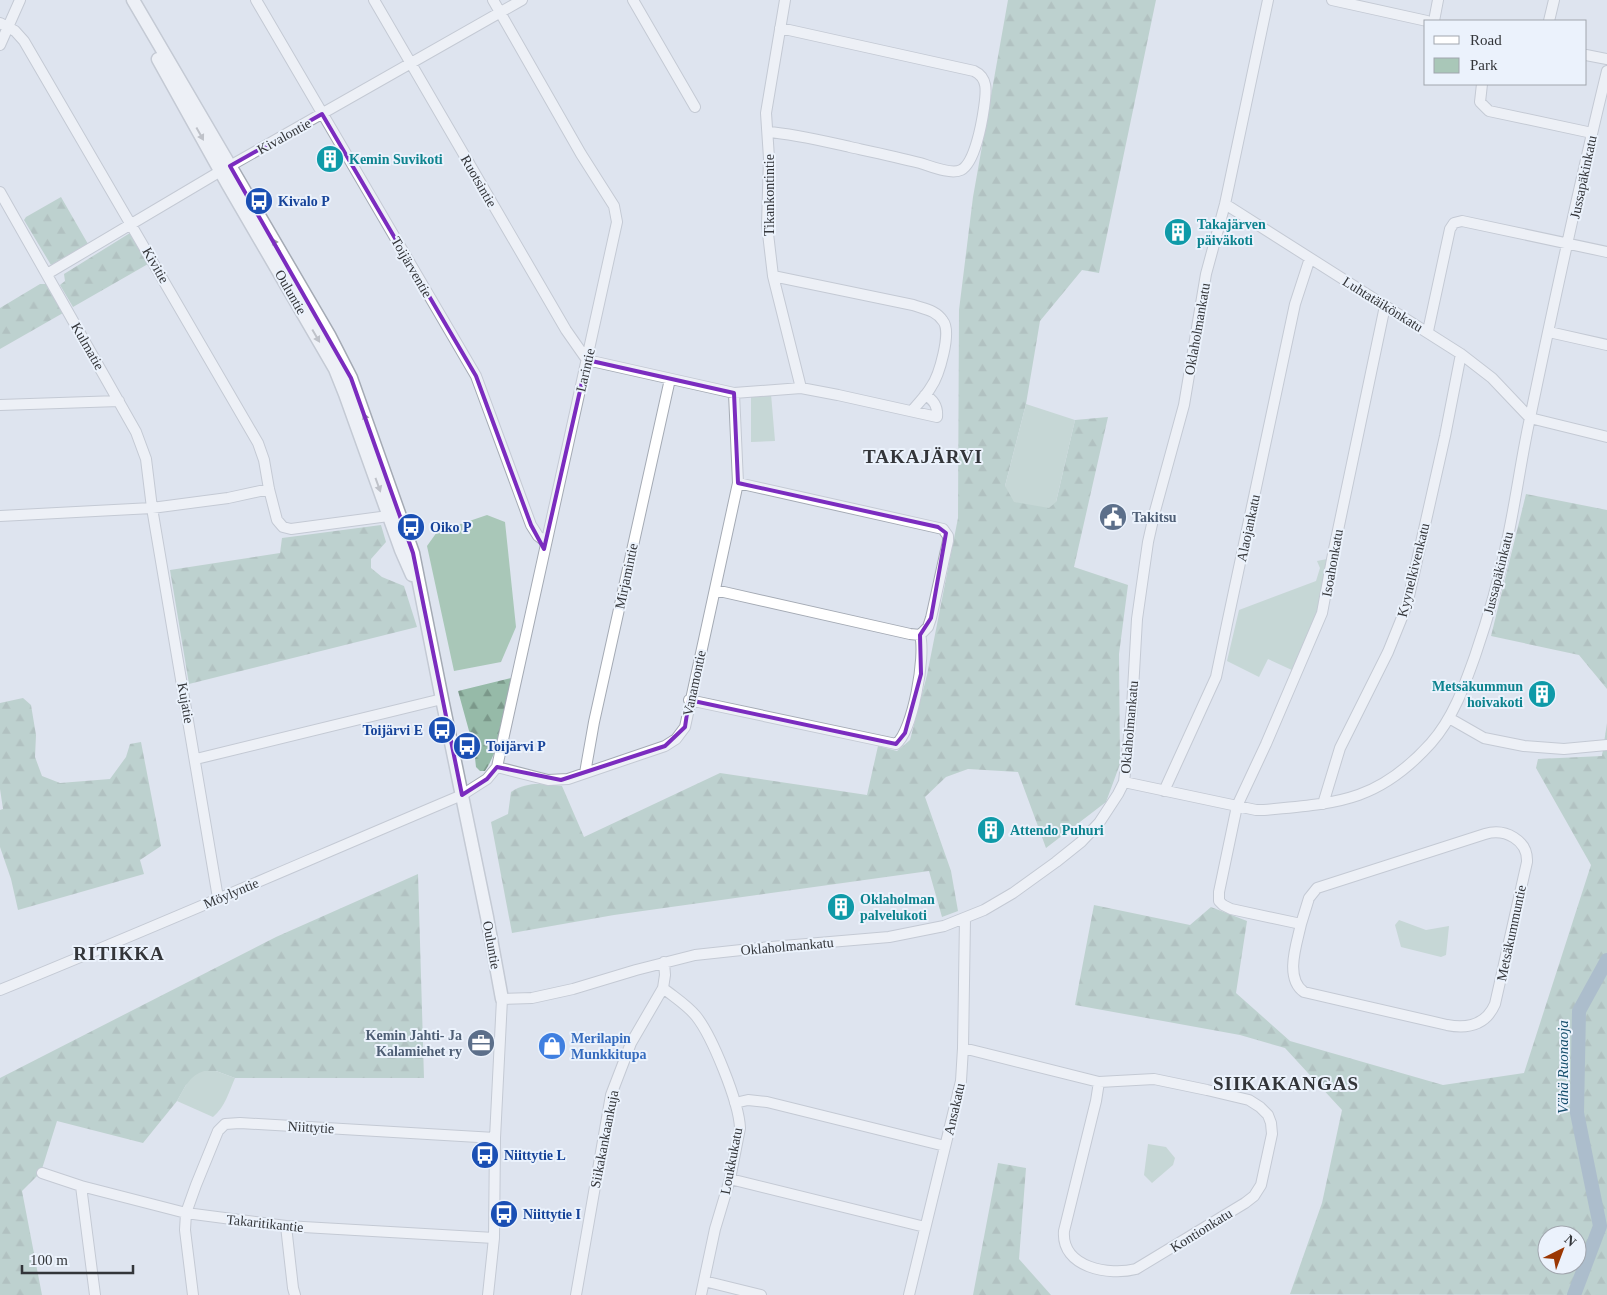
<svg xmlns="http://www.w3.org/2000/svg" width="1607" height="1295" viewBox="0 0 1607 1295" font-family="'Times New Roman',serif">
	<defs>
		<pattern id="forest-firs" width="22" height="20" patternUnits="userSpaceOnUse" patternTransform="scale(1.25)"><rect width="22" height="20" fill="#96baa8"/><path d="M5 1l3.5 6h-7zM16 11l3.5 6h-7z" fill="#7b988a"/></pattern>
	</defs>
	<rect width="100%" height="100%" fill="#dee4ef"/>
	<!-- forest -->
	<path fill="url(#forest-firs)" fill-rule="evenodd" d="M1008,0H1156L1099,273L1082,270L1040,321L1026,404L1005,486L1056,502L1075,420L1108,417L1074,567L1128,585L1119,654L1120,764L1106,802L1046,848L1018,772L968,769L946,777L925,797L951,871L958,911L942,917L929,871L614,915L512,933L491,822L508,814L511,792C528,781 542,784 562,786L584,837L720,773L867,795L878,746L897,751L910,740L927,675L958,518L959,310L973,197Z
		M61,197L88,244L51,265L24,220L26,217Z
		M130,233L148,264L73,307L60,285L65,281L64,274Z
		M40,284H46L63,313L0,349V308Z
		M1526,494L1607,510V689L1579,655L1491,636Z
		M381,525L386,542L371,559V568L382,577L404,586L417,627L189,684L170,570L280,553L282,538Z
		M511,678C505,708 503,744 485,771H480L476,767L474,749L458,691Z
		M23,698L31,705L36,735L35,757L42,776L60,783L110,779L126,757L130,744L141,742L161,846L140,860L144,874L18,910L11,879L0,847V810L3,809L0,789V703Z
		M1607,723V1295L1290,1294L1322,1203L1342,1110L1285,1048L1240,1035L1075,1005L1094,905L1190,925L1211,907L1247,921L1236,993L1290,1041L1443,1085L1524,1073L1591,865L1536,768L1538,759L1602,756ZM1547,1235H1577V1265H1547Z
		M418,874L424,1078H235L216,1071L186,1085L177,1101L143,1143L57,1121L41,1172L22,1191L42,1295H0V1078L276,937Z
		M998,1163L1026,1168L1019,1259L1051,1295H973Z"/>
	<!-- park -->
	<path fill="#a9c7b8" d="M771,394L775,441L751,442V396Z
		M1026,404L1075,420L1056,502L1049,508L1014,502L1005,486Z
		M487,515L505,522L516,627L501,662L454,671L427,546L437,532Z
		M1327,559L1317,619L1294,671L1268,659L1259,677L1227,661L1239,610L1316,581L1320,568L1317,561Z
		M1399,920L1426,930L1449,926L1446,955L1441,957L1401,947L1395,925Z
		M204,1071H216L235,1078C229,1092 225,1107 213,1117L177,1101C184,1088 190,1075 204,1071Z
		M1148,1144L1166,1147L1175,1158L1173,1165L1152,1183L1144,1175Z"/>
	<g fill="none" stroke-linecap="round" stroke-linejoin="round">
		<!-- river -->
		<path stroke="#708fa3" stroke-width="14" d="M1574,1295L1600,1226L1577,1113L1579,1011L1607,960"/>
		<defs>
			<path id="minor" d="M256,0L476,376L531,525L538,536L546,542
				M374,0L566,330L587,360L734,393L801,388L838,395L937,417C938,406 934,400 925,395
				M633,0L695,107
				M785,0L766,113L769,158L767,225L773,276L801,388
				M1332,0L1427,21
				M1434,21L1438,0
				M1549,21L1554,0
				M0,23L15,31L24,41L258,443L264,460L269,489L277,520L283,527L291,529L396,515
				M0,45L20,0
				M1586,55L1607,59
				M1482,84L1480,102L1489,111L1592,133
				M768,132C795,134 823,141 850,147C873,152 897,157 920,163C930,166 951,175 961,170C975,163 982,122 984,108C986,93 989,78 974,71L780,28
				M0,192L136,432L146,459L152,508L218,898
				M1225,204L1461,354L1492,378L1530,418L1607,437
				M47,274L214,175L522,0
				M773,276L913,305C924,309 936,310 943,321C952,332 939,376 931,387C926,396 918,403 912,411
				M1428,331L1450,229L1454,223L1462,221L1607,252
				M1549,332L1607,345
				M0,405L119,401
				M738,483L943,529L948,536V541L931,618L928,627L920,635
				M0,516L152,508L228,498L269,489
				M715,590L910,634L920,635
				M689,700L896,744C913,731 926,655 920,635
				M1449,718L1484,738L1524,746L1564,749L1607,745
				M196,759L442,699
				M497,767L548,780L568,779L665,746L676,739L685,727L738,483L734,393
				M585,773L594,722L670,379
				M1124,782L1256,810H1264C1338,803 1378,802 1431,743C1453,718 1464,687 1475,656C1488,618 1499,580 1507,541C1516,500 1521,459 1530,418C1554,302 1579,186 1607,71
				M1164,791L1216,677L1227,624L1295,304L1310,258
				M1323,804L1340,748L1388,652L1407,605L1445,436L1461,354
				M1301,924L1309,898L1317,888L1485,834C1505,828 1528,840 1527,862L1495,1004C1486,1025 1468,1029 1447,1025L1304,992C1284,978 1297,943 1301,924L1231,909L1223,905L1219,901V892L1237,806L1266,744L1322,613L1333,554L1385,306
				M663,988C674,997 687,1005 696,1016C712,1036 739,1102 740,1128L730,1179L715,1229L701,1295
				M0,990C155,927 308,860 462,795L487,779L497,767L617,222L614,206L581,154L493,0
				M963,1048L1099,1082L1154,1079L1207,1090L1249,1100L1260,1107L1268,1115L1271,1123L1272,1134L1261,1185L1254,1196L1245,1203L1136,1269C1110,1276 1061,1268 1064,1231L1096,1101L1099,1082
				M735,1103L748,1100L767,1102L945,1146
				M42,1173L81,1186L186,1213L286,1226L494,1238
				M730,1179L925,1227
				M81,1186L95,1295
				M286,1226L293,1288L295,1295
				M704,1281L761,1295
				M193,1295L185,1230L186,1213L196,1185L218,1131L225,1124L240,1123L495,1138
				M488,1295L494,1238L495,1138L502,999L532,998L573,989L636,970L695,955L760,948L889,937L944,926L984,910L1013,893L1056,862L1081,842L1099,823L1118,794L1124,782L1132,708L1137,619L1148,542L1155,511L1184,405L1206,274L1225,204L1268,0
				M576,1295L611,1095L631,1043L663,988L665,975L664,962
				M909,1295L961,1081L963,1048L965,918"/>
			<path id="major" d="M133,0L329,335L351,378L413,553L442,699L487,917L502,999
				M158,59L227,183L335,369L345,394L401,550L412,575"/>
		</defs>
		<!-- minor casing -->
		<use href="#minor" stroke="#a4aab4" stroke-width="12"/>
		<!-- major casing -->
		<use href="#major" stroke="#a4aab4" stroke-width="15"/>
		<!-- minor -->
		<use href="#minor" stroke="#fff" stroke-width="10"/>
		<!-- major -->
		<use href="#major" stroke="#fff" stroke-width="12"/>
	</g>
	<!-- one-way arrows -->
	<defs><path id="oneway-solid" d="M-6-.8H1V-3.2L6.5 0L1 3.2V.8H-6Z" transform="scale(1.25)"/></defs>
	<g fill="#999a9c">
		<use href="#oneway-solid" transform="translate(200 134) rotate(61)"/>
		<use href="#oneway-solid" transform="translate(276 245) rotate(-120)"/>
		<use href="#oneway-solid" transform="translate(316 336) rotate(60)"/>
		<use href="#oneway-solid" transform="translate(366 420) rotate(-110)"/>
		<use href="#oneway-solid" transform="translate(378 485) rotate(70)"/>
	</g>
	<!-- marked area -->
	<path d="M0 0H1607V1295H0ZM322,114L476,376L531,525L544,549L587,360L734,393L738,483L938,527L946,533L931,618L920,635L921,674L905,733L896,744L689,700L685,727L665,746L561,780L497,767L487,779L462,795L413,553L351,378L230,166Z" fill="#dee4ef" fill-opacity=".55" fill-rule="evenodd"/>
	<path fill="none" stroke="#7b2cbf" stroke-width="4" stroke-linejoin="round" d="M322,114L476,376L531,525L544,549L587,360L734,393L738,483L938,527L946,533L931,618L920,635L921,674L905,733L896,744L689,700L685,727L665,746L561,780L497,767L487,779L462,795L413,553L351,378L230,166Z"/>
	<!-- icons -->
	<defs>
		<symbol id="building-disc" viewBox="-11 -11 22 22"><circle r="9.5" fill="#0f9aa8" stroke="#ebf2fc"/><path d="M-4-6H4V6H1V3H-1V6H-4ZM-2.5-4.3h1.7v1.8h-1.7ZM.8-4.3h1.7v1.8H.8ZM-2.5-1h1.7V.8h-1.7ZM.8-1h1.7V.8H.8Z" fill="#fff"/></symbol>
		<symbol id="bus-disc" viewBox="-11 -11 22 22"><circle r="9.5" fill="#1a4fb4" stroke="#ebf2fc"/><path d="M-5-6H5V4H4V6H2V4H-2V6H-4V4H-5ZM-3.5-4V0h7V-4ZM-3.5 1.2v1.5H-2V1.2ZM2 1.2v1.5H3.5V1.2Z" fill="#fff"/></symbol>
		<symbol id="civic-disc" viewBox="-11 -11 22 22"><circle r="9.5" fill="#5c6f8a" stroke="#ebf2fc"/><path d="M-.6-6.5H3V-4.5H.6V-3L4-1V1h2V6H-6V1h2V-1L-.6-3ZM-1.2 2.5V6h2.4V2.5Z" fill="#fff"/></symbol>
		<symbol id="office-disc" viewBox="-11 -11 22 22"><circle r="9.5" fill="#5c6f8a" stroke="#ebf2fc"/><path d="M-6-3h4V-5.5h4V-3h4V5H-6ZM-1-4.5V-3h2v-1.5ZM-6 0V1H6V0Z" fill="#fff"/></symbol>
		<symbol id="shop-disc" viewBox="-11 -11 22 22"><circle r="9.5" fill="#3f7fe0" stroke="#ebf2fc"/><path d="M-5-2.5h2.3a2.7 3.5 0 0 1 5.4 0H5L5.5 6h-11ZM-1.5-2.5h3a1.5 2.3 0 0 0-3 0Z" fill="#fff"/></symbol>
	</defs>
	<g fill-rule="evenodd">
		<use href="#building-disc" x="314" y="143" width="32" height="32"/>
		<use href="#bus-disc" x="243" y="185" width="32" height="32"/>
		<use href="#building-disc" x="1162" y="216" width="32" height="32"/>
		<use href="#civic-disc" x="1097" y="501" width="32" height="32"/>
		<use href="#bus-disc" x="395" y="511" width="32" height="32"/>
		<use href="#building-disc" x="1526" y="678" width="32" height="32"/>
		<use href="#bus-disc" x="426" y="714" width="32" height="32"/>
		<use href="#bus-disc" x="451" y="730" width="32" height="32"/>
		<use href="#building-disc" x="975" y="814" width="32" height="32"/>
		<use href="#building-disc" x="825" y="891" width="32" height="32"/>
		<use href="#office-disc" x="465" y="1027" width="32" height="32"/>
		<use href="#shop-disc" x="536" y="1030" width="32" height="32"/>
		<use href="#bus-disc" x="469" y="1139" width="32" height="32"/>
		<use href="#bus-disc" x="488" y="1198" width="32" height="32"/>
	</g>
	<g text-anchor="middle" stroke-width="4" stroke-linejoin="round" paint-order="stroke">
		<!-- street labels -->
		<g font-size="14" fill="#333539" stroke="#ebf2fc">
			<text transform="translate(284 136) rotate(-29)" y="5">Kivalontie</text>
			<text transform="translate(1583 177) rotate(-78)" y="5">Jussapäkinkatu</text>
			<text transform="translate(479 181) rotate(60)" y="5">Ruotsintie</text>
			<text transform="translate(769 195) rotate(-90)" y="5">Tikankontintie</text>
			<text transform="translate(156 265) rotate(60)" y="5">Kivitie</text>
			<text transform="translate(412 267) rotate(60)" y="5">Toijärventie</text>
			<text transform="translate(291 292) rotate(60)" y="5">Ouluntie</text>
			<text transform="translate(1383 304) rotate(32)" y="5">Luhtatäikönkatu</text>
			<text transform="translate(1197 329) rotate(-80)" y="5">Oklaholmankatu</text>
			<text transform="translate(88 346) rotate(60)" y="5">Kulmatie</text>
			<text transform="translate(585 370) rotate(-77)" y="5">Larintie</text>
			<text transform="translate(1248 528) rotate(-78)" y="5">Alaojankatu</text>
			<text transform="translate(1332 563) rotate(-80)" y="5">Isoahonkatu</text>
			<text transform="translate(1413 570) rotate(-76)" y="5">Kyynelkivenkatu</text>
			<text transform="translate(1498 573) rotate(-76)" y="5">Jussapäkinkatu</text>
			<text transform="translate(626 576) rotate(-78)" y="5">Mirjamintie</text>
			<text transform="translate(694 683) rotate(-78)" y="5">Vanamontie</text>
			<text transform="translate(186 703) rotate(80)" y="5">Kujatie</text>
			<text transform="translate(1129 727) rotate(-85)" y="5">Oklaholmankatu</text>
			<text transform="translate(231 893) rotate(-23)" y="5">Möylyntie</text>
			<text transform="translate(1511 933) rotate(-78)" y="5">Metsäkummuntie</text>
			<text transform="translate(492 945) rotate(80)" y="5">Ouluntie</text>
			<text transform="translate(787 946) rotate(-5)" y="5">Oklaholmankatu</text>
			<text transform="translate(954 1109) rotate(-77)" y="5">Ansakatu</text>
			<text transform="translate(311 1127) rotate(3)" y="5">Niittytie</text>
			<text transform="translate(604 1139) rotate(-79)" y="5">Siikakankaankuja</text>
			<text transform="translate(731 1161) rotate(-79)" y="5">Loukkukatu</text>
			<text transform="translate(265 1223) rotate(6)" y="5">Takaritikantie</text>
			<text transform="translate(1201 1230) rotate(-32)" y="5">Kontionkatu</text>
		</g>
		<!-- culture labels -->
		<g font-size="14" font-weight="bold" fill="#0d838f" stroke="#ebf2fc" text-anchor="start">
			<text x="349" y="164">Kemin Suvikoti</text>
			<text x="1197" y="229">Takajärven<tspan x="1197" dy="16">päiväkoti</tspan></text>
			<text x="1523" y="691" text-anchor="end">Metsäkummun<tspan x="1523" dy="16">hoivakoti</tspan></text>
			<text x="1010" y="835">Attendo Puhuri</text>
			<text x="860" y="904">Oklaholman<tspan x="860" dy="16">palvelukoti</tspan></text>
		</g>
		<!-- transit labels -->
		<g font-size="14" font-weight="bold" fill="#164399" stroke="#ebf2fc" text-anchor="start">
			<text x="278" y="206">Kivalo P</text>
			<text x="430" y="532">Oiko P</text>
			<text x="423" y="735" text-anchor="end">Toijärvi E</text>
			<text x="486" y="751">Toijärvi P</text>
			<text x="504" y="1160">Niittytie L</text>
			<text x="523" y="1219">Niittytie I</text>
		</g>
		<!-- service labels -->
		<g font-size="14" font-weight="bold" fill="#4e5e75" stroke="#ebf2fc" text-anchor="start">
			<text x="1132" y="522">Takitsu</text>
			<text x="462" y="1040" text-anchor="end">Kemin Jahti- Ja<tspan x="462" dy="16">Kalamiehet ry</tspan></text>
		</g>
		<!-- shop labels -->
		<g font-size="14" font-weight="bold" fill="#366cbe" stroke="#ebf2fc" text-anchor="start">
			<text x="571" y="1043">Merilapin<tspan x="571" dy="16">Munkkitupa</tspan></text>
		</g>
		<!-- water labels -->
		<g font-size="15" font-style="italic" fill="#144d6b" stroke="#ebf2fc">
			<text transform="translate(1563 1067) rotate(-90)" y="5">Vähä Ruonaoja</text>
		</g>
		<!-- district labels -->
		<g font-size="19" font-weight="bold" letter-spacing="1" fill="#333539" stroke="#ebf2fc">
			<text x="923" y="463">TAKAJÄRVI</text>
			<text x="119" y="960">RITIKKA</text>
			<text x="1286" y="1090">SIIKAKANGAS</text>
		</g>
	</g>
	<!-- legend -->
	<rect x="1424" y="20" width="162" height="65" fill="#ebf2fc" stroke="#a1a6ae"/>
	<rect x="1434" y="36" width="25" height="8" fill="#ffffff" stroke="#a1a6ae"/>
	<text x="1470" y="45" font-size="15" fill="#333539">Road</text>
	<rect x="1434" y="58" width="25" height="15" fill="#a9c7b8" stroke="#a1a6ae"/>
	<text x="1470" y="70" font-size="15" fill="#333539">Park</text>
	<!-- north arrow -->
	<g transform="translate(1562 1250) rotate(42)"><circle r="24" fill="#ebf2fc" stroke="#a1a6ae"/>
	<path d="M0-4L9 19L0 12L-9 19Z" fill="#9b3702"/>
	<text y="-8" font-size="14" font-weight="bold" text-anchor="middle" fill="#333539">N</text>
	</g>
	<!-- scale -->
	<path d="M22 1265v8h111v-8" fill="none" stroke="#333539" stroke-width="2.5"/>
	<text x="30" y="1265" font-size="15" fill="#333539" stroke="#ebf2fc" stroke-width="4" paint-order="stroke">100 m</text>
</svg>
